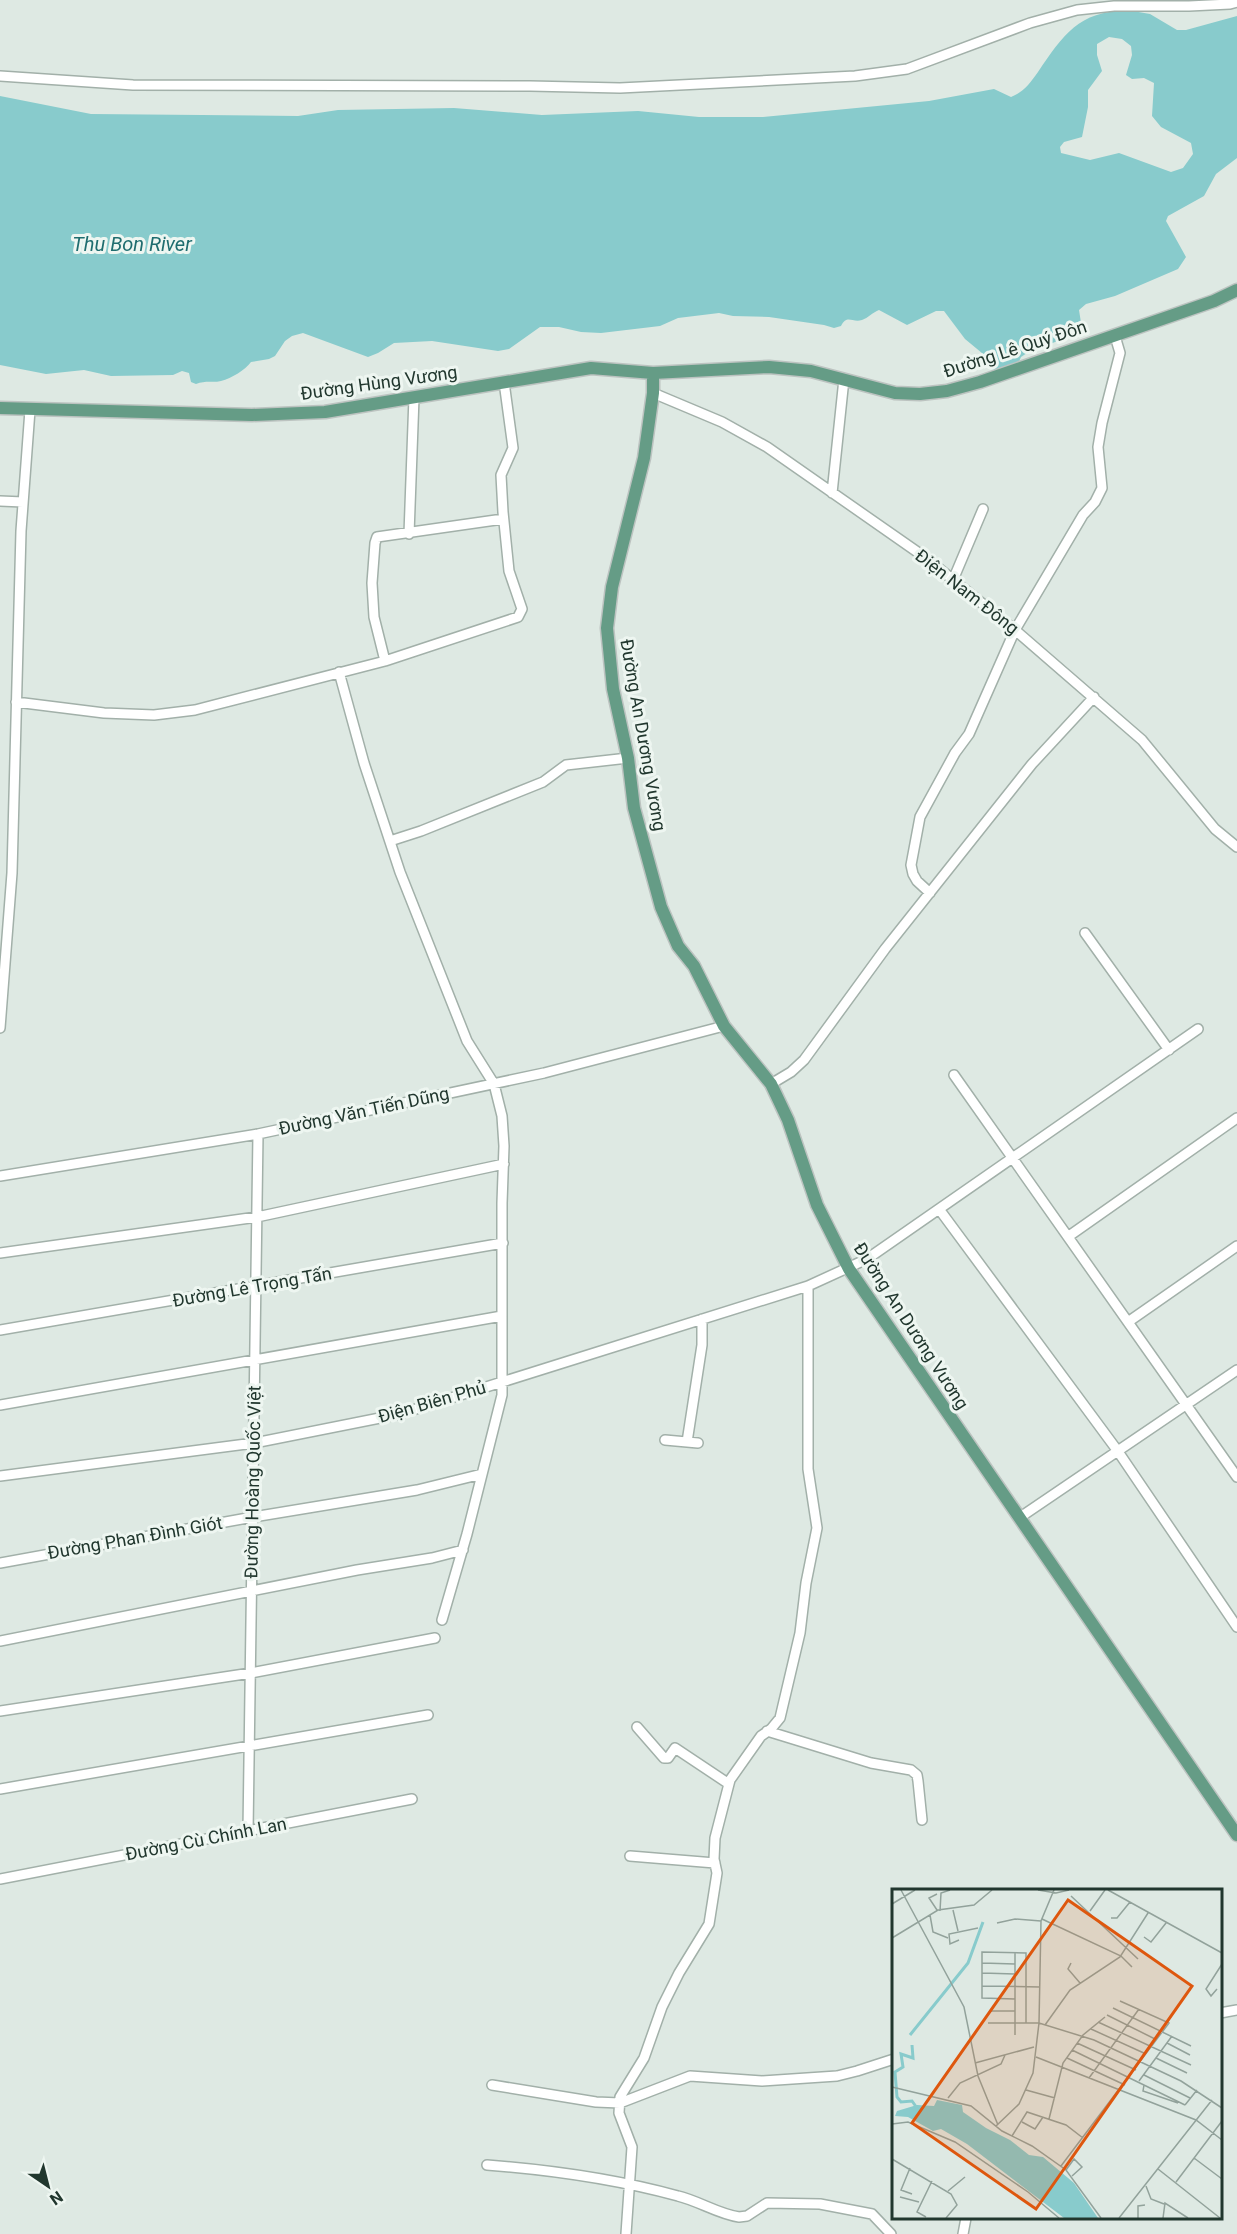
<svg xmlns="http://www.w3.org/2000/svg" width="1237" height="2234" viewBox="0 0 1237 2234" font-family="Roboto,sans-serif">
	<rect width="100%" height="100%" fill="#dee9e3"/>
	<!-- water -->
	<path fill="#88cbcc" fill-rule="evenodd" d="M1127,10L1150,14L1177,30H1186L1237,16V158L1216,174L1204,196L1168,216L1166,221L1186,257L1178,269L1115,296L1086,304L1079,310L1082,329L1078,333L1027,353L1021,357L1018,364L994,373L988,358L965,339L944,311H936L907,325L879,310C873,312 868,318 862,320C852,323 847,314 841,326L834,328L824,325L769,317L733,316L719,313L678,318L660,326L601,333L581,332L559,327H540L509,349L498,351L432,341L394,343L378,353L368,357L303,333L292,336L285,341L275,356L269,359L251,362C245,370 232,378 221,381C213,383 206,380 196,384L191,382L189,373L182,371L173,375L111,376L84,370L46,374L0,365V96L91,114L298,116L338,110L454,108L542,115L638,111L699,117H763L929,101L994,89L1011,97C1024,92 1030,83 1038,72C1064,34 1078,12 1127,10ZM1109,37L1122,39L1131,46L1132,55L1126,75L1132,79L1144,78L1154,83L1152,116L1161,127L1191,143L1193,154L1183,168L1171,172L1119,153L1090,160L1061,153L1060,147L1064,142L1082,137L1088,107V90L1102,71L1097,55V44Z"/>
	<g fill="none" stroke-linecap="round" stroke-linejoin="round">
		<defs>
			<path id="minor" d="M0,76L133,85L530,86L620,88L855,76L907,69L1030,23L1077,10L1114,6H1189L1230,4L1237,2
				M653,393L722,422L767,447L926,558L1015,630L1142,740L1215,829L1237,847
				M832,493L844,379
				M0,501L23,502
				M409,534L414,397
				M953,580L983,509
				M385,661L374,617L372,583L375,543L377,537L503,519
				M339,672L364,763L400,872L467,1041L494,1084L502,1116L504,1146L502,1203V1395L467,1534L442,1620
				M16,702L104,713L154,715L195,710L385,661L518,617L522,609L509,571L503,512L501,475L513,448L504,382
				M390,841L421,831L543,782L566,765L628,758
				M930,893L917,881L913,874L911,865L920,817L955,753L969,734L1015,630L1083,515L1095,502L1102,488L1098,447L1102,423L1120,353L1115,336
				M1085,933L1169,1050
				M0,1028L12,873L21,531L30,410
				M954,1075L1237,1477
				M771,1084L791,1072L804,1060L885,949L1032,764L1094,697
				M0,1176L258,1134L544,1073L724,1026
				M939,1209L1117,1450L1237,1627
				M1069,1236L1237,1118
				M0,1253L257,1217L504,1164
				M1128,1322L1237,1246
				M0,1330L503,1243
				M0,1405L502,1316
				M665,1440L698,1443
				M687,1442L702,1345V1319
				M0,1476L254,1443L400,1414L808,1286L867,1259L1198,1029
				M1019,1518L1237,1370
				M0,1563L253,1517L417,1490L482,1474
				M0,1641L357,1570L432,1558L463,1550
				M0,1711L251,1673L435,1638
				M637,1727L664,1758H668L675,1748L729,1784
				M767,1731L871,1763L911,1770L917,1775L918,1781L922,1820
				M0,1789L428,1715
				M248,1831L258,1134
				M630,1856L715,1863
				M0,1879L412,1799
				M1220,2013L1237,2010
				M492,2085L596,2102L620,2103L690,2076L762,2081L837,2076L857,2071L894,2059
				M487,2165C552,2170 616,2179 678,2196C699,2201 718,2214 739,2217L747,2216L767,2203L820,2204L872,2214L891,2234
				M626,2234L632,2147L619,2113L620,2097L644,2058L662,2007L679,1973L709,1924L717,1873L714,1859L715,1838L730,1780L761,1736L771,1729L780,1718L800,1633L806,1583L817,1528L808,1469V1286
				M963,2234L966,2218"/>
			<path id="major" d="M653,373V393L644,458L612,587L607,628L613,689L628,758L634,808L661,907L678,946L694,966L724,1026L771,1084L788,1120L817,1205L849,1269L1237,1835
				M0,408L252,415L325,412L591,368L653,373L769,367L811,371L895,393L920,394L947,391L980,382L1214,301L1237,290"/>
		</defs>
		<!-- minor casing -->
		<use href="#minor" stroke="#a2b0a9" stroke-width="12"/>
		<!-- major casing -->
		<use href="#major" stroke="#bcc3c0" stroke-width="15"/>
		<!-- minor -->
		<use href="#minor" stroke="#fff" stroke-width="9"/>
		<!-- major -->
		<use href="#major" stroke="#659c86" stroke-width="12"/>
	</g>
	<g text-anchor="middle" stroke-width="6" stroke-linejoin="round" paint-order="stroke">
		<!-- street labels -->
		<g font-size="18" fill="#21372e" stroke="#eef6f1">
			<text transform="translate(1015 349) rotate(-18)" y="6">Đường Lê Quý Đôn</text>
			<text transform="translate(379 383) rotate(-8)" y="6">Đường Hùng Vương</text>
			<text transform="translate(967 592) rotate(38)" y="6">Điện Nam Đông</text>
			<text transform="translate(643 735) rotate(80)" y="6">Đường An Dương Vương</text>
			<text transform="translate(364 1111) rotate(-12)" y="6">Đường Văn Tiến Dũng</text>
			<text transform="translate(252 1287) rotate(-10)" y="6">Đường Lê Trọng Tấn</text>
			<text transform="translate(911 1326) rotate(57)" y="6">Đường An Dương Vương</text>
			<text transform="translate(432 1402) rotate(-16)" y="6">Điện Biên Phủ</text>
			<text transform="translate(253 1482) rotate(-89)" y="6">Đường Hoàng Quốc Việt</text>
			<text transform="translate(135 1538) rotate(-10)" y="6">Đường Phan Đình Giót</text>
			<text transform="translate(206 1839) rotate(-11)" y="6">Đường Cù Chính Lan</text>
		</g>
		<!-- water labels -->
		<g font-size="20" font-style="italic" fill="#1f6d6f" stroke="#eef6f1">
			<text x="132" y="251">Thu Bon River</text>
		</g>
	</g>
	<!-- overview -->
	<g transform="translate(892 1889)">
		<rect width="330" height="330" fill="#dee9e3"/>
		<path d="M45,211L70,216L71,223L94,239L118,251L137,266L151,268L182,294L206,329H172L75,255L49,240L41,242L16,228L3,227L5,222L25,216L42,217Z" fill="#88cbcc"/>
		<path fill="none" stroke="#88cbcc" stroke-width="3" d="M18,146L76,74L91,33M20,156L21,169L9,165L11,178L3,183L5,208L9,213L20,212L25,219"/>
		<path fill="none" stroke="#92a29b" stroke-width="1.5" d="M9,1L72,118L86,187L106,236M146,1L164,4L177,1M216,1L330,64M45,5L37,9L45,21M179,7L246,70M0,15L23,1M61,21L66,42M48,22L49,4L58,1M198,22L213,1M38,26L41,43L56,49M219,29H225L238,13M150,30L229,67L240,78M105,34L123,30L149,32M252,48L259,53L274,34M0,49L46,21L82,16L100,1M67,51L58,55L57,45L86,39M123,63V146M90,74L123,75M179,74L176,80L188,94M90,84L123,85M90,97L148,98M325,100L319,107L314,100L330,75M123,110L90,109V63L134,64V134M221,119L299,157M98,122H123M215,126L265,151M206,133L299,176M96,134H147L202,151L289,192L330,219M153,136L178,101L228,68L256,24M199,140L254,165M185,154L244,181M275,154L298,166M180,161L293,216M144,168L304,231L330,251M175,169L233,196M264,169L295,184M83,174L142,158M252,186L298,209M197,189L247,120M247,192L280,147M252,196L251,202L286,214M0,198L79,217L110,242L140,257L174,281L209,329M134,201L163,209M56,209L68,194L109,175L113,166M293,216L305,201M157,230L171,174L191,146L213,128M130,233L143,240L151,228M0,235L16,233L63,253L136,303L167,329M104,237L127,215L141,184L147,134L149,32L162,1M120,247L135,223L174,236L191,249M302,269L330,290M0,270L59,305L65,316L54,329M169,277L277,134L228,112M18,279L9,301L20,305M266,280L328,329M174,281L182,270L190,278L180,287M284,293L330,232M254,297L259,310L272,315M56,302L73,288M8,308L27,313M34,328L25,323L40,292M227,329L320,211M246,329V317L253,316M271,329L273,314L296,329"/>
		<path fill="#de570e" fill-opacity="0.15" stroke="#de570e" stroke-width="3" d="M176,11L300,97L144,320L20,234Z"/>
		<rect width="330" height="330" fill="none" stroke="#21372e" stroke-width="3"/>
	</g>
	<!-- north arrow -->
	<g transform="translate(48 2186) rotate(145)" stroke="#eef6f1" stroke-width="4.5" paint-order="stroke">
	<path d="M0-4.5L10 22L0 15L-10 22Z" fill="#21372e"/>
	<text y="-9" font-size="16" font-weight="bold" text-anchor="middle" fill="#21372e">N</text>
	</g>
</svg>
